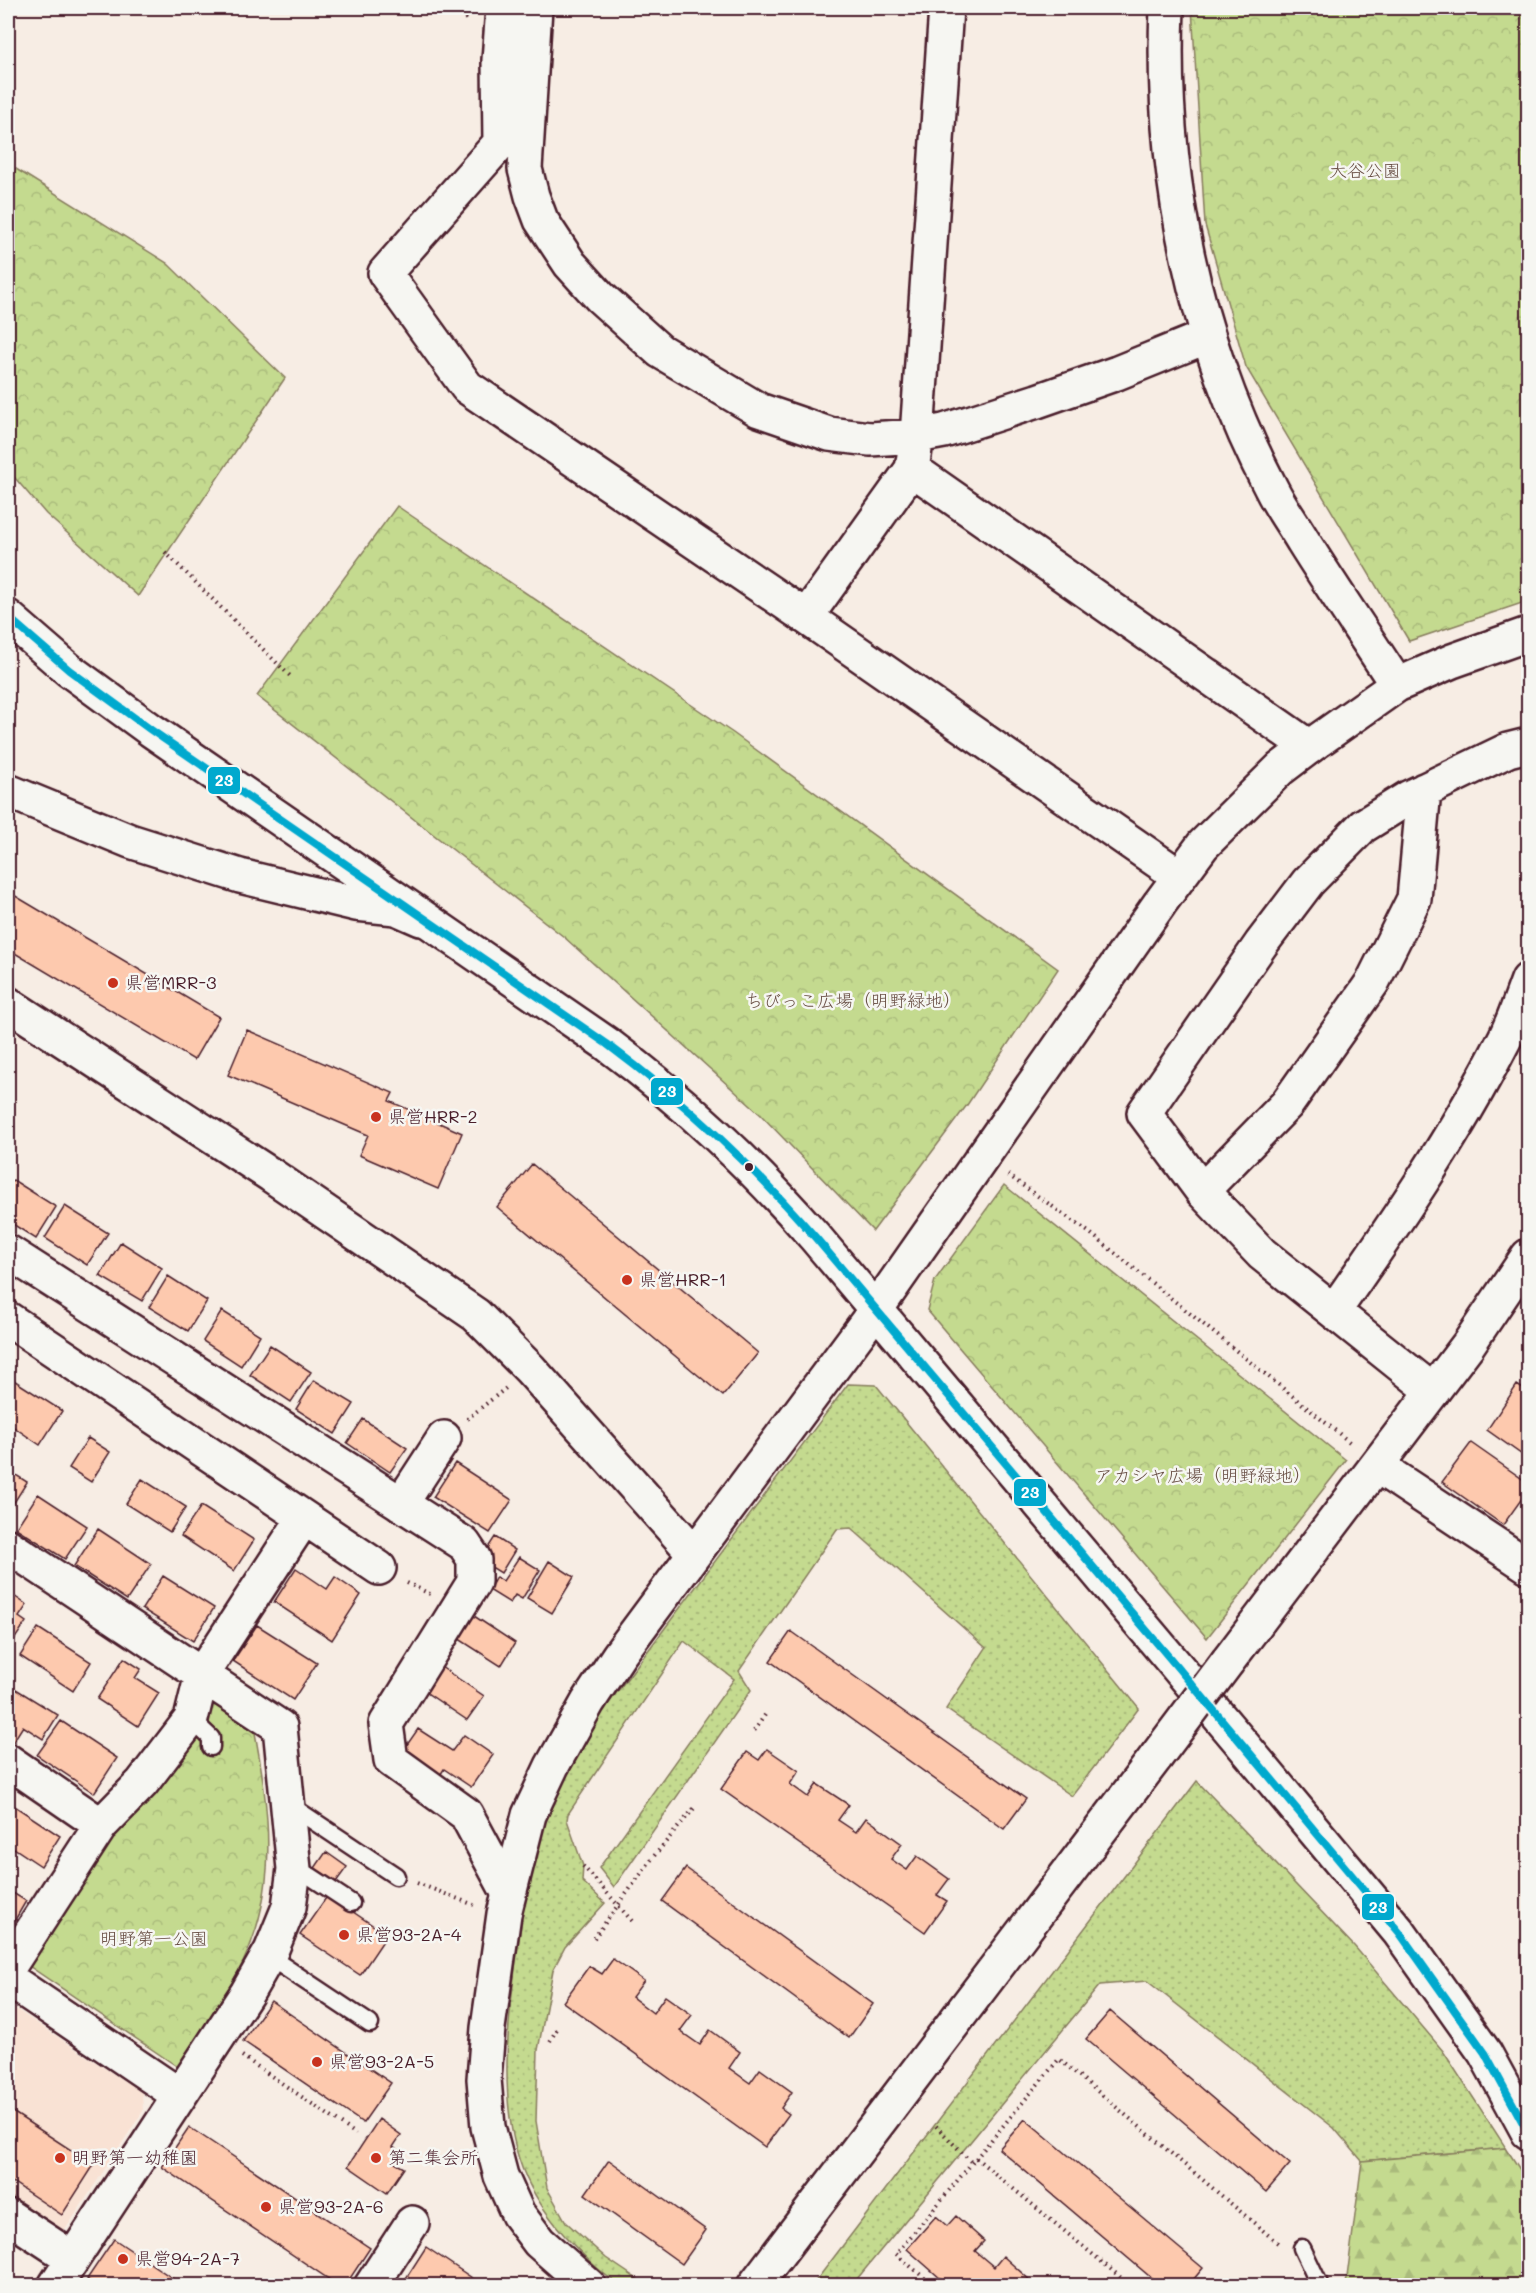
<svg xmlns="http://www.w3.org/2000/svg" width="1536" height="2293" viewBox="0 0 1536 2293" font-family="Mali,'Klee One',sans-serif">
	<defs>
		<pattern id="grass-dots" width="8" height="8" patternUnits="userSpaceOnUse" patternTransform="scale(1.5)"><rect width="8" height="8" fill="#c4da8f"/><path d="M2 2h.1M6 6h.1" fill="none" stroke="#aabb7c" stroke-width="1.8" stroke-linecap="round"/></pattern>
		<pattern id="forest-firs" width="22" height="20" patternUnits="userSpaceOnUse" patternTransform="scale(1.5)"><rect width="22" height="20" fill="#c4da8f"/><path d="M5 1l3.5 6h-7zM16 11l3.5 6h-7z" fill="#aabb7c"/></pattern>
		<pattern id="park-crowns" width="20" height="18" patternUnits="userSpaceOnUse" patternTransform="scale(1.5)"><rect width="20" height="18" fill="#c4da8f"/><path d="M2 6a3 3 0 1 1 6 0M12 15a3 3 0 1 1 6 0" fill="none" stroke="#aabb7c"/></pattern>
	</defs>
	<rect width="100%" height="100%" fill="#f7ede4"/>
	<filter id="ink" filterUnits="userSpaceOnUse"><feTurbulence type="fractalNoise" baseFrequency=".0167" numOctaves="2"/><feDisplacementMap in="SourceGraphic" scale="12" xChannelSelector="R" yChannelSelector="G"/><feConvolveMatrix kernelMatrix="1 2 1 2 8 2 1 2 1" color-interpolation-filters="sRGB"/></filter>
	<g filter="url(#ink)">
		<!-- built -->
		<path fill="#f9e2d4" d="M8,2004L142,2093L143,2111L63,2233L8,2205Z"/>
		<!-- grass -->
		<path fill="url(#grass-dots)" stroke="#877c5d" stroke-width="1.5" d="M848,1384L876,1385L1139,1708L1072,1796L946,1709L986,1648L851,1528L837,1529L739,1671L751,1690L614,1887L599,1868L734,1679L684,1641L568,1814L567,1820L583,1866L582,1881L605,1903L565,1947L553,1970L538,2050L536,2121L547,2188L566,2222L606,2258L646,2285C638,2285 626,2288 619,2284C603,2276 578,2250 565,2236C545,2213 528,2188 519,2159C498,2094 509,2012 518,1946C524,1904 530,1863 545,1822C557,1790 574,1759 590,1728Z
			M1197,1781L1355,1947L1443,2051L1506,2148L1362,2161L1334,2128L1147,1981L1100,1985L852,2285L812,2286Z"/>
		<!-- forest -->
		<path fill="url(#forest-firs)" stroke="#877c5d" stroke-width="1.5" d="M1506,2148L1528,2182V2285H1346L1362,2161Z"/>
		<!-- park -->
		<path fill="url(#park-crowns)" stroke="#877c5d" stroke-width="1.5" d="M1192,8H1528V601L1409,641L1246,367L1205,225Z
			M8,164L167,263L285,378L138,596L46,514L8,470Z
			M397,506L733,733L1058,969L967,1105L873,1231L761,1115L564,937L257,696Z
			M1004,1185L1346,1460L1207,1638L927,1310L935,1280Z
			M214,1701L253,1722C270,1812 282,1898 233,1981C216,2011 197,2038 178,2067L29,1966L191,1719L206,1704Z"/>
		<!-- building -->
		<path fill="#fdc9ae" stroke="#4a1f2b" stroke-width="1.5" d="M12,894L219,1017L194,1060L8,949V902Z
			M247,1030L393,1093L389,1101L462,1133L438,1189L359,1155L368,1135L228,1075Z
			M532,1164L758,1353L723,1396L497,1207Z
			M13,1180L56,1207L36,1239L8,1221V1188Z
			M65,1206L108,1233L87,1265L45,1238Z
			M121,1242L162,1268L142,1301L100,1276Z
			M168,1276L207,1301L188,1331L149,1307Z
			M222,1311L260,1335L241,1366L203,1341Z
			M270,1345L311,1372L291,1402L250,1375Z
			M12,1379L62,1411L40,1445L8,1423V1386Z
			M314,1380L354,1404L335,1434L296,1409Z
			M1517,1385L1528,1392V1459L1487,1430Z
			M363,1419L407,1448L390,1472L347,1443Z
			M88,1438L110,1452L91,1482L69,1468Z
			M1471,1443L1528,1483V1490L1503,1525L1442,1482Z
			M8,1461L15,1465L11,1472L27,1482L8,1512Z
			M455,1463L512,1500L490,1533L433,1497Z
			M142,1479L186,1507L170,1532L126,1504Z
			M38,1494L87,1526L65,1559L16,1528Z
			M201,1506L254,1540L234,1571L181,1536Z
			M98,1529L151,1564L127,1600L74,1566Z
			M495,1537L515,1550L501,1573L480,1560Z
			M519,1557L540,1570L522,1599L515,1595L510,1603L489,1590L496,1577L503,1581Z
			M549,1561L574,1577L552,1613L527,1598Z
			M296,1568L327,1589L335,1577L361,1595L332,1640L274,1602Z
			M163,1576L214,1608L193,1641L142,1609Z
			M8,1592L27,1605L19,1617L26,1622L10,1646L8,1645Z
			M471,1614L515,1643L501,1666L456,1637Z
			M257,1625L317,1663L293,1700L233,1661Z
			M38,1628L91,1662L73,1691L20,1656Z
			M791,1631L1026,1799L1004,1829L770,1661Z
			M124,1658L141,1669L135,1678L159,1693L138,1726L97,1699Z
			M438,1665L484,1696L467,1720L421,1689Z
			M11,1686L58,1715L43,1739L23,1726L11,1745L8,1742V1691Z
			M61,1721L117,1758L94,1793L37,1755Z
			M418,1729L452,1751L464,1735L493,1755L471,1787L444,1769L439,1777L402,1752Z
			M767,1749L799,1771L790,1784L808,1797L817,1784L849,1805L838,1820L856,1832L866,1818L902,1844L891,1859L907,1870L917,1856L949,1879L937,1895L947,1901L925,1932L721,1789L747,1752L759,1760Z
			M10,1803L60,1836L41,1866L8,1844V1807Z
			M326,1852L347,1867L336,1882L315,1868Z
			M686,1868L873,2004L849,2038L662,1901Z
			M8,1890L26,1901L8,1932Z
			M328,1895L387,1935L360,1975L300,1935Z
			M613,1959L644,1981L632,1997L653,2013L665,1996L692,2015L680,2031L700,2045L710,2030L740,2052L729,2068L750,2083L760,2069L792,2092L781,2108L789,2114L765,2147L563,2002L589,1966L602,1974Z
			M271,2001L391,2083L363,2123L243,2041Z
			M1110,2011L1290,2164L1266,2192L1086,2039Z
			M8,2109L94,2165L62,2215L8,2179Z
			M379,2119L401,2135L393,2147L401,2153L395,2163L404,2168L387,2193L348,2166Z
			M1025,2119L1203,2268L1188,2286H1161L999,2149Z
			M189,2127L370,2248L345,2286H339L162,2167Z
			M609,2160L706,2230L682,2264L585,2194Z
			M936,2216L947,2226L956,2216L984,2241L975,2251L994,2267L1003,2256L1032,2282L1029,2286H949L907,2249Z
			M114,2239L184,2286H96L87,2279Z
			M426,2247L484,2286H401Z"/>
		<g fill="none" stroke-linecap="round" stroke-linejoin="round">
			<defs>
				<path id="service" d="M191,1719L211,1738V1747
					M288,1804L396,1876
					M294,1869L310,1876L351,1903
					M268,1956L370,2024
					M1302,2248L1320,2286"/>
				<path id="minor" d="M503,8L499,60L500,143L385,273L467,387L806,617L1179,876
					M535,8L525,169L532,196L541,220L570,264L600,297L660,351L759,410L829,434L870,439L917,436L944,431L1037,401L1117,373L1208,336
					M912,469L1309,747
					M806,617L912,469L917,436L946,8
					M8,791L130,841L240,876L356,904L396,908L421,919
					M8,1004L271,1175L476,1315L530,1369L694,1553
					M1202,1191L1287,1104L1372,983L1414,899L1424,790
					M8,1252L464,1544L474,1559V1582L386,1724L391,1760L466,1814L508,1892
					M1334,1311C1394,1225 1454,1138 1502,1044C1513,1024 1520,1001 1528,980
					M8,1319L379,1568
					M1433,1391L1262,1254L1202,1191L1144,1113L1261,944L1308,882L1363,826L1408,798L1508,750L1528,745
					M1377,1466L1528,1566
					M401,1504L444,1438
					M8,1546L280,1727L294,1869L289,1907L271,1951L247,1993L55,2286
					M8,1761L101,1825
					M8,1968L101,1825L142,1783L191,1719L202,1674L304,1518
					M8,1979L179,2095
					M8,2216L72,2258
					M371,2286L412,2223"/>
				<path id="tertiary" d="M1167,8C1160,174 1194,342 1272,490C1281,508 1293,524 1303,541C1333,589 1366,637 1397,685
					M1228,1661L1468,1345L1528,1256
					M589,2286L539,2242L518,2214L501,2176L488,2127L484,2079L488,2028L504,1914L529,1815L552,1766L588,1702L619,1655L875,1311L1160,903L1203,845L1280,769L1309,747L1397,685L1452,661L1528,634
					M754,2286L1156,1757"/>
				<path id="primary" d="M8,617L69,670L151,730L607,1044C686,1103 750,1163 815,1237L1259,1764L1399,1932L1485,2053L1528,2132"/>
			</defs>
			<!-- service casing -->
			<use href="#service" stroke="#4a1f2b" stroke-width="21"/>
			<!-- minor casing -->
			<use href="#minor" stroke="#4a1f2b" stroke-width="38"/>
			<!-- tertiary casing -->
			<use href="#tertiary" stroke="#4a1f2b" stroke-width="38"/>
			<!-- primary casing -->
			<use href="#primary" stroke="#4a1f2b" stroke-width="38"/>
			<!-- path -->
			<path stroke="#4a1f2b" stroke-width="4" stroke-dasharray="1.5 4.5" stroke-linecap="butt" d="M459,8L468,22
				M165,552L290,676
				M1008,1175L1090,1233L1352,1444
				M467,1419L506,1388
				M407,1583L430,1594
				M754,1731L767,1712
				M583,1866L633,1922
				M417,1883L474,1905
				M594,1938L654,1856L696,1806
				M550,2041L557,2029
				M242,2056L356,2134
				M936,2126L972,2163
				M976,2158L1131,2286
				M934,2286L896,2254L1059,2059L1279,2244"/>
			<!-- service -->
			<use href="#service" stroke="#f6f6f2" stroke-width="16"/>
			<!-- minor -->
			<use href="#minor" stroke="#f6f6f2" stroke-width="33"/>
			<!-- tertiary -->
			<use href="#tertiary" stroke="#f6f6f2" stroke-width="33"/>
			<!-- primary -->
			<use href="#primary" stroke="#f6f6f2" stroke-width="33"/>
			<defs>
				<path id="tertiary-bridge" d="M1156,1757L1228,1661"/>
			</defs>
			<!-- tertiary-bridge casing -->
			<use href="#tertiary-bridge" stroke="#4a1f2b" stroke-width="38" stroke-linecap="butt"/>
			<!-- tertiary-bridge -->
			<use href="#tertiary-bridge" stroke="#f6f6f2" stroke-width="33"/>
			<defs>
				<path id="bus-1" d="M8,617L69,670L151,730L607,1044C686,1103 750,1163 815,1237L1259,1764L1399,1932L1485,2053L1528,2132"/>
			</defs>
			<!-- bus-1 casing -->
			<use href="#bus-1" stroke="#f6f6f2" stroke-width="12"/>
			<!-- bus-1 -->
			<use href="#bus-1" stroke="#00a9ce" stroke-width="8"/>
		</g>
	</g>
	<!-- markers -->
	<g fill="#c8321e" stroke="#f6f6f2" stroke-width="2">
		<circle cx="113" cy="983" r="6"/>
		<circle cx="376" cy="1117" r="6"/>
		<circle cx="627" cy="1280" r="6"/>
		<circle cx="344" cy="1935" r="6"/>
		<circle cx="317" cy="2062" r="6"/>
		<circle cx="60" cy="2158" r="6"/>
		<circle cx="376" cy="2158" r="6"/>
		<circle cx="266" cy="2207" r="6"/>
		<circle cx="123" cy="2259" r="6"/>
	</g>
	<circle fill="#4a1f2b" stroke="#f6f6f2" stroke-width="2" cx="749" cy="1167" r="5"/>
	<g text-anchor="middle" stroke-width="5" stroke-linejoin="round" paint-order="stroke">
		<!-- park labels -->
		<g font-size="18" fill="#684e44" stroke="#f6f6f2">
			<text x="1365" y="177">大谷公園</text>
			<text x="853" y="1007">ちびっこ広場（明野緑地）</text>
			<text x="1203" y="1482">アカシヤ広場（明野緑地）</text>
			<text x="154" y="1945">明野第一公園</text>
		</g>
		<!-- poi labels -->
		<g font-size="18" fill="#4a1f2b" stroke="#f6f6f2" text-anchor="start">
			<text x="125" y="989">県営MRR-3</text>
			<text x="388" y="1123">県営HRR-2</text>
			<text x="639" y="1286">県営HRR-1</text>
			<text x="356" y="1941">県営93-2A-4</text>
			<text x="329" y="2068">県営93-2A-5</text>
			<text x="72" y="2164">明野第一幼稚園</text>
			<text x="388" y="2164">第二集会所</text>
			<text x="278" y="2213">県営93-2A-6</text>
			<text x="135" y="2265">県営94-2A-7</text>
		</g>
	</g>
	<g stroke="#f6f6f2" stroke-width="2">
		<rect x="207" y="766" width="34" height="29" rx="6" fill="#00a9ce"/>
		<rect x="650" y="1077" width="34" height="29" rx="6" fill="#00a9ce"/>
		<rect x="1013" y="1478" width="34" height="29" rx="6" fill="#00a9ce"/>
		<rect x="1361" y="1893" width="34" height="28" rx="6" fill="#00a9ce"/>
	</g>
	<g font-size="16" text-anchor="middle" font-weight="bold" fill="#fff">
		<text x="224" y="786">23</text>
		<text x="667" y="1097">23</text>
		<text x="1030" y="1498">23</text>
		<text x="1378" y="1913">23</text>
	</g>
	<!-- margin -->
	<rect width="1536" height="2293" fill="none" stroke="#f6f6f2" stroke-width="30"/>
	<rect x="15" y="15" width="1506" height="2263" fill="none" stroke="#4a1f2b" stroke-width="2" filter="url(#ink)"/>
</svg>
